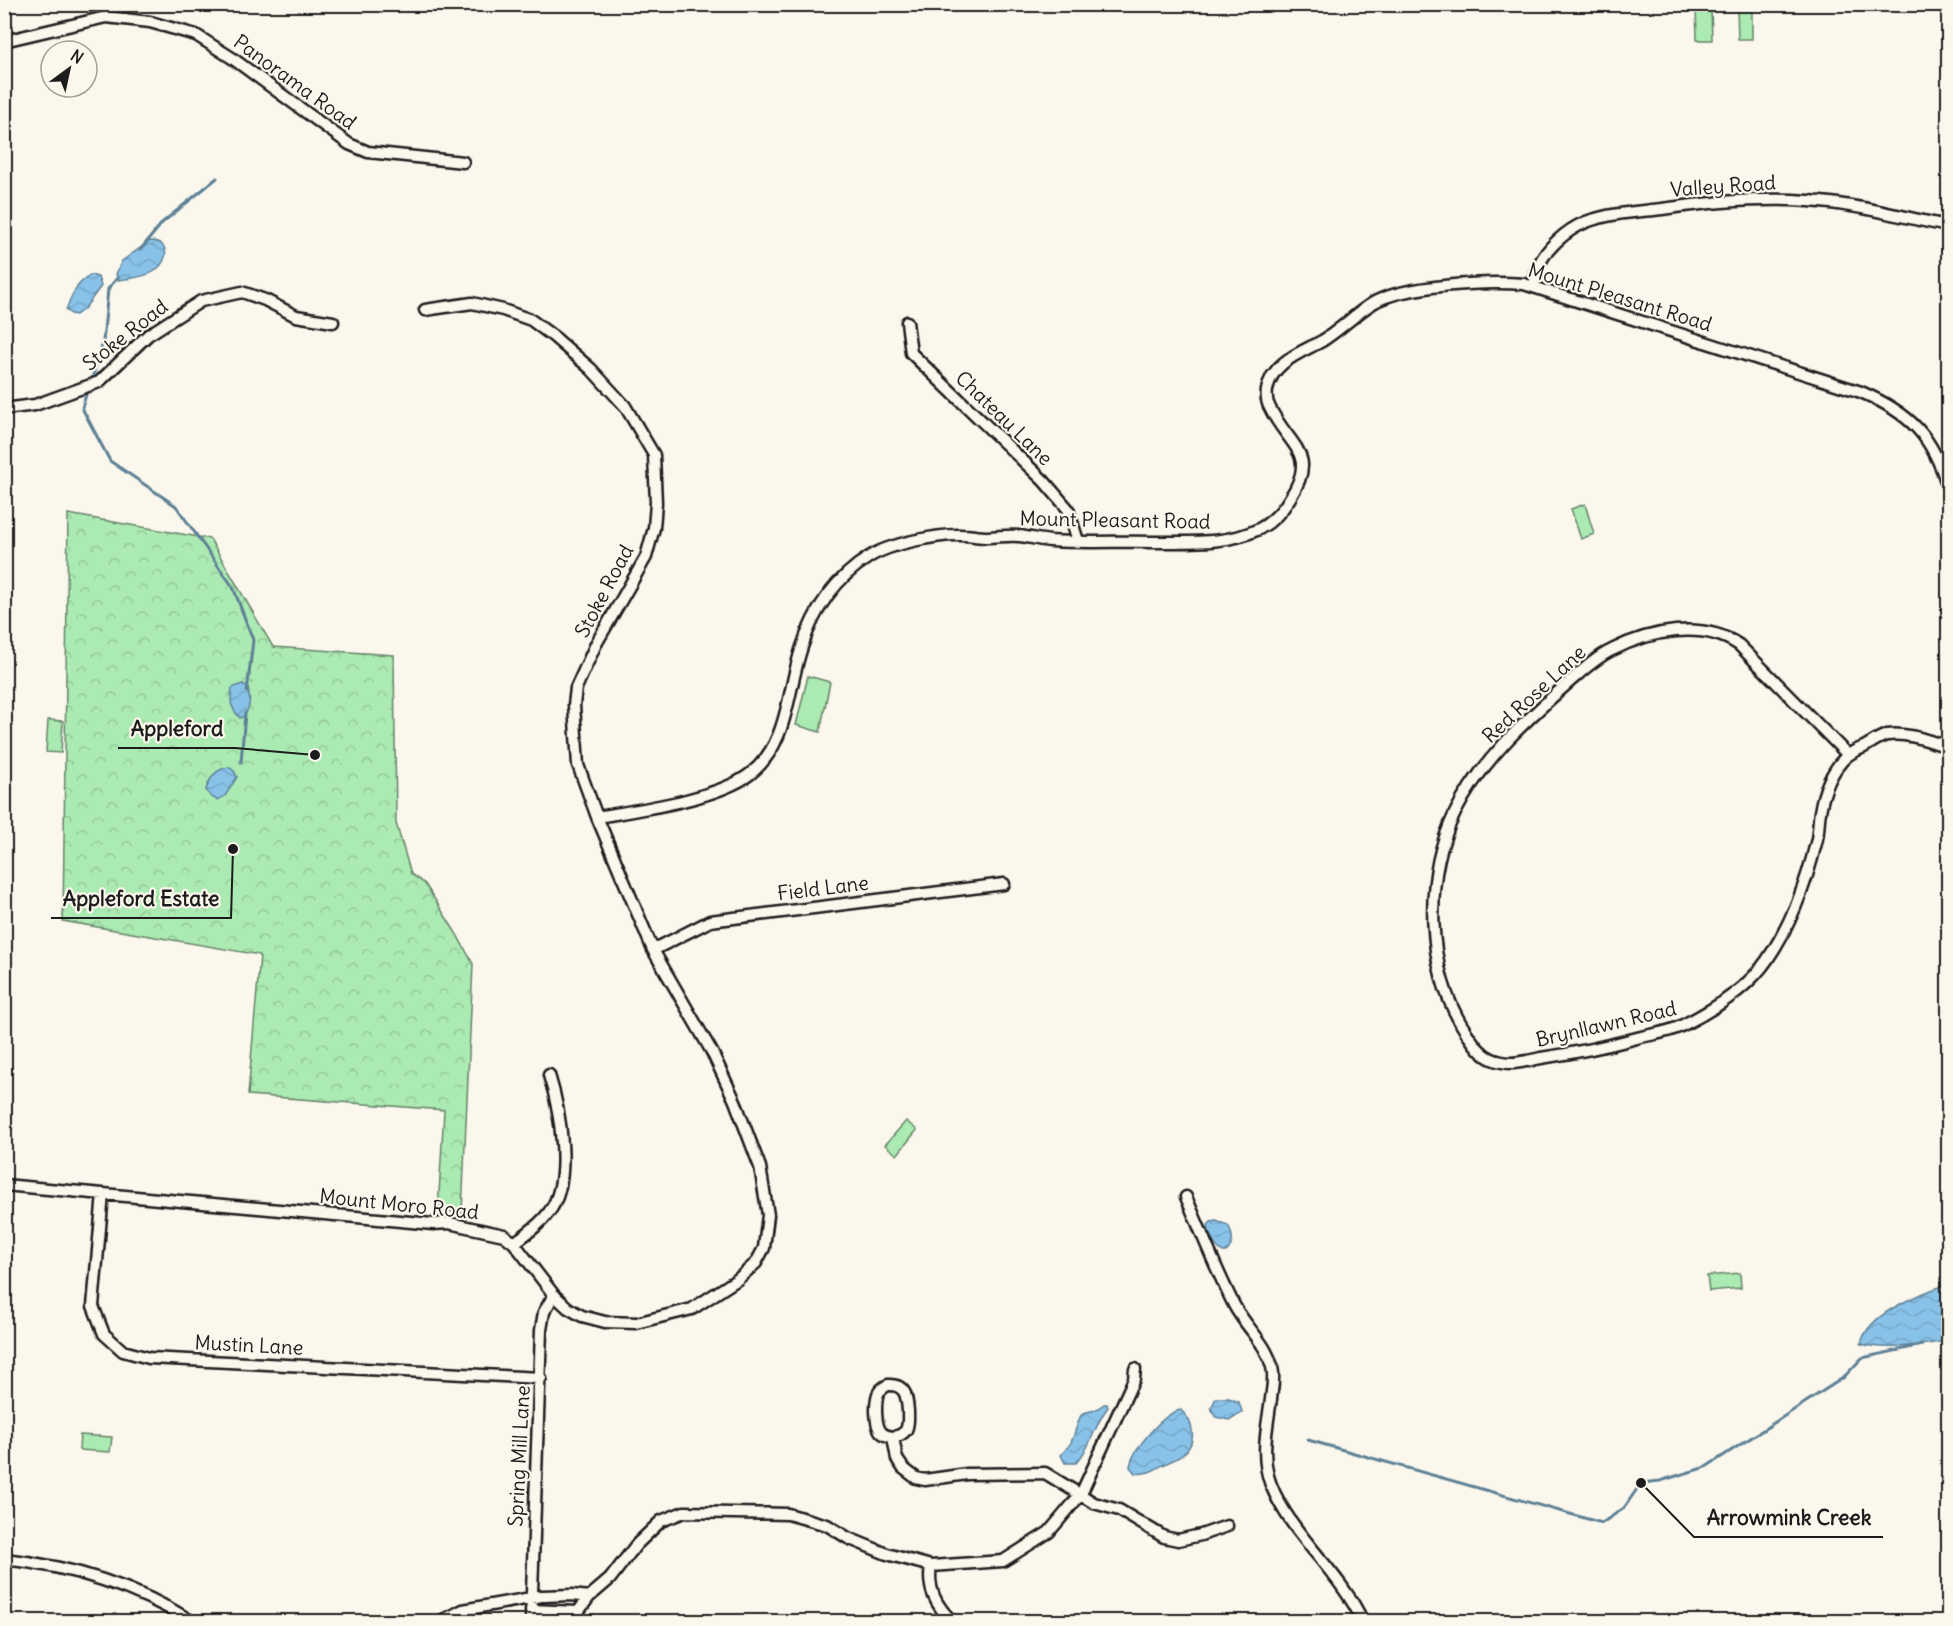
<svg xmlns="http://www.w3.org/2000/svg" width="1953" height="1626" viewBox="0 0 1953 1626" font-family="Delius,sans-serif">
	<defs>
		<pattern id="park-crowns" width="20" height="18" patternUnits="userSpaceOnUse" patternTransform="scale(1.5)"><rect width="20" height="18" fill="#abeab2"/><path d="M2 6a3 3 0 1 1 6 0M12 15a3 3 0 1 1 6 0" fill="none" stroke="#93c898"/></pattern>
		<pattern id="water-waves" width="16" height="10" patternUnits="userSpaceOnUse" patternTransform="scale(1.5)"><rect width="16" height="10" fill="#89c2e8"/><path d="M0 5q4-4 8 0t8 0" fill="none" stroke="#76a6c6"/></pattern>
	</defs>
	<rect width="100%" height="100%" fill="#fbf7ec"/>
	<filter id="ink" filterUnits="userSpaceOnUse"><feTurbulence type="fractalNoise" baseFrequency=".0167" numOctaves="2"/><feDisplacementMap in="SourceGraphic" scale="12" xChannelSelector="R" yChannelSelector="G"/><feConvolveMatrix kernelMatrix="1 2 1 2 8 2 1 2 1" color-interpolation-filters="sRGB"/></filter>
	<g filter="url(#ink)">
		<!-- park -->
		<path fill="url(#park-crowns)" stroke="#648367" stroke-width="1.5" d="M68,514L210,539L273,647L394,655L396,823L411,874L425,884L456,933L473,964L462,1213L438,1210L444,1110L248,1095L260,955L63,921Z"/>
		<!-- pitch -->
		<path fill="#abeab2" stroke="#648367" stroke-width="1.5" d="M1737,7H1752V39H1738Z
			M1696,8H1711L1712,40H1697Z
			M1585,504L1594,534L1581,539L1571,509Z
			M808,676L830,682L820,732L796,725Z
			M48,720L63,721L61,753L46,752Z
			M906,1121L917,1130L897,1155L885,1145Z
			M1740,1273L1741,1288L1709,1291L1707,1276Z
			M80,1435L112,1437L110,1452L79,1450Z"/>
		<!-- water -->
		<path fill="url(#water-waves)" stroke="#5d8096" stroke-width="1.5" d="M150,241C170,241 169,260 156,270C148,277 128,279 118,280L116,274L122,261Z
			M91,275L98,277L101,286L85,308L76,315L71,314L66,310C71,296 77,282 91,275Z
			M242,684L247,686C251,696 251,714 240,718C230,707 230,702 232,688Z
			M229,767L234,771L237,777L225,796L217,800L210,796L206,790C210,777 216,769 229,767Z
			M1216,1221L1228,1225C1233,1234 1235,1244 1226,1252H1223C1214,1246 1209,1236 1208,1225L1211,1222Z
			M1948,1284V1341C1919,1345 1889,1351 1861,1344C1867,1313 1922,1293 1948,1284Z
			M1216,1398H1229L1239,1402L1242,1412L1229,1420L1216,1417L1211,1408Z
			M1104,1404H1107L1108,1407C1094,1425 1092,1446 1076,1463H1065L1061,1455L1071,1443L1080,1417L1083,1413L1095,1410Z
			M1181,1410C1194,1422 1198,1443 1182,1455C1177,1459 1170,1461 1165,1464C1154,1470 1147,1475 1135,1473L1130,1467C1131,1451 1164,1412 1181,1410Z"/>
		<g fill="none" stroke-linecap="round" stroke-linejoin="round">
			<!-- stream -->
			<path stroke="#5d8096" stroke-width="3" d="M141,249L163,222L217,178
				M91,382L103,342L108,289L118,277
				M88,388L82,408L110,461L176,506L233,587L253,640L247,692
				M241,762L245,713
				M1308,1440L1602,1523L1624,1508L1641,1483L1660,1481L1706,1467L1843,1378L1862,1358L1922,1345"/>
			<defs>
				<path id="street" d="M4,41L106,17L150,22L196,35L232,58L349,144L368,152L463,162
					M1535,287C1535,281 1534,274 1537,269C1545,249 1566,230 1586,222C1610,213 1636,212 1662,209C1710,202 1760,197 1809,201C1856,204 1902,217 1948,226
					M907,322L911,353L1044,481L1068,509L1078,541
					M4,409L35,405L99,382L148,335L201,301L242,292L265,300L296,316L333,322
					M1848,755L1739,645C1703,620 1649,631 1612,650C1595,658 1581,672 1567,684C1524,722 1481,761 1455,813C1423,878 1426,971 1466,1032C1473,1042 1480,1054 1492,1059C1496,1061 1505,1063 1510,1063C1520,1063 1532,1060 1541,1058C1575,1053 1608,1046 1641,1037C1654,1034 1671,1032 1683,1025C1713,1010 1748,988 1767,960C1791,925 1806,884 1816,843C1819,833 1818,822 1820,812C1823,792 1832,769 1847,756C1852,752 1859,749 1864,747C1871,743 1879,737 1887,735C1907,732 1930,741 1948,747
					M597,817C638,810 718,799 750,774C789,744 787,690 802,647C814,609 836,578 869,557C889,544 938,534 962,535C970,535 979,537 987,537C998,537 1008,535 1019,536C1029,537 1040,540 1050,541C1086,543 1123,541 1159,542C1193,542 1228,544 1259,529C1272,522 1283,510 1290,498C1319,453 1289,447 1270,408C1267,403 1266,397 1267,390C1272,362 1300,353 1322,341C1340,330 1355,314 1373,303C1403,285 1488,281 1524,284L1861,392C1910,413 1933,436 1948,488
					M653,950L710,921L1004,884
					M4,1185L433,1224L449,1223L504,1235L514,1243L554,1295L568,1308L582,1316L605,1322L636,1323L692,1309L738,1279L756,1263L764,1248L768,1215L760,1167L735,1101L712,1052L653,950L597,817L578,765L574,705L576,688L596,644L646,557L654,528L656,503L654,455L625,406L591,369L554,337L531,320L503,310L472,303L425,310
					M103,1194L93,1306L104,1334L123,1351L149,1358L541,1378
					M1186,1197C1202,1233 1216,1270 1234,1305C1246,1328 1266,1342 1272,1367C1275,1378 1272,1389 1271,1399C1267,1428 1260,1457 1271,1485C1292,1537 1340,1571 1363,1622
					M514,1243C526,1234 540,1225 549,1212C573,1181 560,1110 549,1075
					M888,1385C906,1384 907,1397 908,1411C908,1417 909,1424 906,1430C900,1438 888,1439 881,1432C875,1425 875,1403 878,1394C880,1389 884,1387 888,1385Z
					M893,1437L897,1459L903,1468L916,1478L925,1480L967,1474L1045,1473L1094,1503L1119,1510L1164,1537L1178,1540L1201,1535L1227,1526
					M4,1559C71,1566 135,1586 193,1622
					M931,1566C927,1589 936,1606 953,1622
					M531,1610L578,1612L589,1597L610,1579L636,1545L661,1521L684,1512L788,1514L827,1525L848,1538L887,1554L931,1566L1003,1561L1049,1532L1081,1494L1134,1379L1135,1369
					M439,1622L463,1610L542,1596L572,1595L589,1597
					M531,1622L541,1330L544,1312L554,1295"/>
			</defs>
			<!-- street casing -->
			<use href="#street" stroke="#1c1c1c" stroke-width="15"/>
			<!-- street -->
			<use href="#street" stroke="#fbf7ec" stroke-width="10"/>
		</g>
	</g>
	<g text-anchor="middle" stroke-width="4.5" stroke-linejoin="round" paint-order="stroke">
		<!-- street labels -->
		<g font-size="20" fill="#1c1c1c" stroke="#fbf7ec">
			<text transform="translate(295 82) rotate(36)" y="7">Panorama Road</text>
			<text transform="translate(1723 186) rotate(-4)" y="7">Valley Road</text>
			<text transform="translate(1620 297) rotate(17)" y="7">Mount Pleasant Road</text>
			<text transform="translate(125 335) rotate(-38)" y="7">Stoke Road</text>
			<text transform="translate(1004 418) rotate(44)" y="7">Chateau Lane</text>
			<text transform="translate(1115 520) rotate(1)" y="7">Mount Pleasant Road</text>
			<text transform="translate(604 591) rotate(-62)" y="7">Stoke Road</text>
			<text transform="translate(1534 694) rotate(-43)" y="7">Red Rose Lane</text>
			<text transform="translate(823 888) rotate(-7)" y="7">Field Lane</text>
			<text transform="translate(1606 1024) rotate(-13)" y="7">Brynllawn Road</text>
			<text transform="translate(399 1204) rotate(6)" y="7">Mount Moro Road</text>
			<text transform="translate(249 1345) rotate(3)" y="7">Mustin Lane</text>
			<text transform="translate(519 1456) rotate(-87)" y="7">Spring Mill Lane</text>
		</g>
	</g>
	<!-- callouts -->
	<path fill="none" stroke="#1c1c1c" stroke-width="2" d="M315 755L235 748H118M233 849L231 918H51M1641 1483L1694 1537H1883"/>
	<g fill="#1c1c1c" stroke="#fbf7ec" stroke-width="2">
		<circle cx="315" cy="755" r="6"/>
		<circle cx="233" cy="849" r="6"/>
		<circle cx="1641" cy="1483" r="6"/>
	</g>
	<g font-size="21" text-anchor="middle" font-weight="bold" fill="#1c1c1c" stroke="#fbf7ec" stroke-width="4.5" stroke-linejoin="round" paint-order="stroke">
		<text x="177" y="736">Appleford</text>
		<text x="141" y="906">Appleford Estate</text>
		<text x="1789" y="1525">Arrowmink Creek</text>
	</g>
	<!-- margin -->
	<rect width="1953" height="1626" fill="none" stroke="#fbf7ec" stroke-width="24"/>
	<rect x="12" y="12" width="1929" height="1602" fill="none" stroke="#1c1c1c" stroke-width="2" filter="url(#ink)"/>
	<!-- north arrow -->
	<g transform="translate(69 69) rotate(33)"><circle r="28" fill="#fbf7ec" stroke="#a29f99" stroke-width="1.5"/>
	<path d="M0-4.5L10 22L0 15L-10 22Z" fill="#1c1c1c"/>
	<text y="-9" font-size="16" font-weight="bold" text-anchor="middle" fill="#1c1c1c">N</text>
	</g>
</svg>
